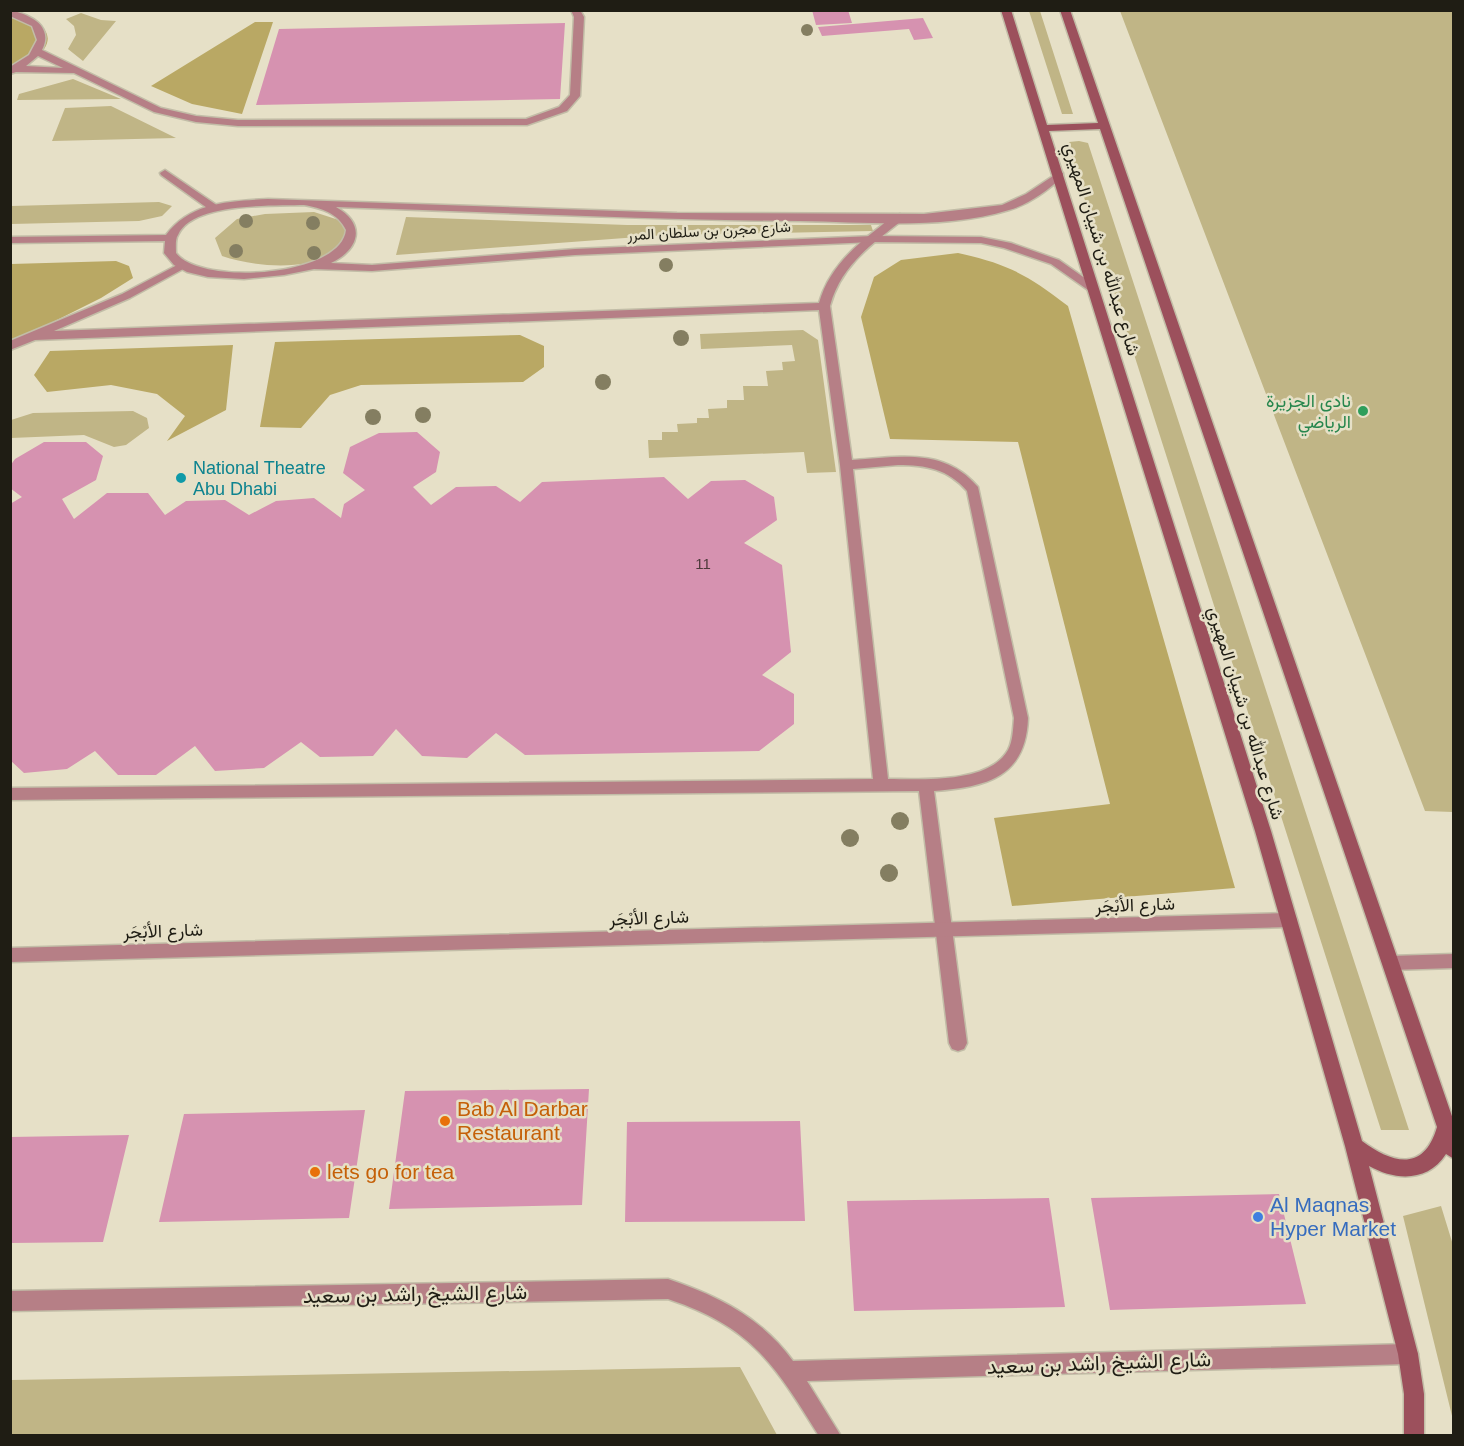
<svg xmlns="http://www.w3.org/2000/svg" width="1464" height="1446" viewBox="0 0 1464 1446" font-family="Arial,Vazirmatn,sans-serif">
	<rect width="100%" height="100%" fill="#e6e0c7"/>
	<!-- green -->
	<path fill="#c0b586" d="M1029,11H1040L1073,114H1062Z
		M1120,11H1453V812L1425,811Z
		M81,13L101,20L116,21L83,61L68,49L76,35L74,26L66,19Z
		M73,79L121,99L17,100L19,94Z
		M111,106L176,138L52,141L65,108Z
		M1079,141L1088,143L1409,1130H1381L1068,147L1069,142Z
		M159,202L172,206L162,216L139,221L11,224V206Z
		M314,212L342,221L350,235C346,241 341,249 336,253C304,271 255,267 222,256L215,238L237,219L265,214Z
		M406,217L627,225H871L873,231L665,235L396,255Z
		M803,330L818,340L836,472L807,473L804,452L649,458L648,440H662V432H678L677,424L697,423V418H709L708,409L727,408V400H744L743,386H768L766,371L783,370L782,362L795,361L792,345L701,349L700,334Z
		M133,411L147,418L149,428L126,445L114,447L84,435L11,438V420L33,413Z
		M1441,1206L1453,1245V1420L1403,1216Z
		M740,1367L777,1435H11V1380Z"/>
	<!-- forest -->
	<path fill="#b9a864" d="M10,18C67,22 53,57 10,72Z
		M255,22H273L242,114L192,104L151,86Z
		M958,253C1008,264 1028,275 1068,306L1235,888L1012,906L994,818L1110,804L1018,442L890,439L861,317L874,277L901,260Z
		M116,261L129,266L133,278L101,298L11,343V264Z
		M520,335L544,346V367L523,382L361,385L330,395L301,428L260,427L275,342Z
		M233,345L226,410L167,441L185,416L157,394L111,385L47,392L34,375L50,351Z"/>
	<!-- building -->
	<path fill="#d692b0" d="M812,10H848L852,23L816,25Z
		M923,18L933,38L914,40L909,29L822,36L818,27Z
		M565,23L560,99L256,105L279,29Z
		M417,432L440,452L436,472L413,487L431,505L456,487L496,486L520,502L542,482L664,477L688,499L711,481L745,480L774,497L777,520L744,543L782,565L791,652L762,675L794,694V724L759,751L525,755L496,733L467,758L422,756L396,729L373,756L320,757L301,742L264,768L215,771L195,746L156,775H118L95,751L67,769L24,773L10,760V504L22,497L10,488V466L15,459L44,442H86L103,456L96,480L62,499L74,519L107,493H148L165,515L186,501L225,500L249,515L276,501L314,498L341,518L344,504L365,490L343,473L350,447L379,433Z
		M589,1089L582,1205L389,1209L405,1091Z
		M365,1110L349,1218L159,1222L184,1114Z
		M800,1121L805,1221L625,1222L627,1122Z
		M129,1135L103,1242L10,1243V1137Z
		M1279,1194L1306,1304L1110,1310L1091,1198Z
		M1049,1198L1065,1307L854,1311L847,1201Z"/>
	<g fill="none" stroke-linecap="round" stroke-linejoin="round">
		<defs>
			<path id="lane" d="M10,10C31,15 54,26 42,50L161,108L196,116L238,120L526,119L559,107L570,95L574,17L571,10H580L584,17L580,96L567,111L527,125L238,126L196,122L154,112L74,73L16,72L10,74V67L29,55L37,40L32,26L10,16ZM38,56L63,68L26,66Z
				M165,170L218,206V210H210L161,175L160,173Z
				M900,214L906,217L904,219C872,244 841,265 830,306L852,460C899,457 944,447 978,487L1028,718C1026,777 987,787 934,791L967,1043L964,1049L958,1051L952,1049L949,1043L919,791L10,800V788L873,779L840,465L819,310L35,340L10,350V341L122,294L181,263L185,264V268L130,298L54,331L819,303C828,271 851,249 877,229C884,224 891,216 900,214ZM898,465C926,465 948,469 967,491L1014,718C1013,729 1013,741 1008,750C989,784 921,779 888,779L853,469Z"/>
			<path id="street" d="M1059,172L1063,173V177C1046,191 1030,204 1009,210C943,230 868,222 800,221C645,220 491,212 336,207C366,224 360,249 331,263L372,265L575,249L873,236L981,237L1011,243L1059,260L1096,286V290H1088L1051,264L1004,248L981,243L873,242L575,255L372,271L314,269L284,275L244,279L208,277L187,272L174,265L164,253L165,241L10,243V237L166,235C190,202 230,201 268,199L677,213L924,214L1002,205L1026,194ZM304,205C321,208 338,213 346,230C341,277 201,286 176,253C176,248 175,239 178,235C192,202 274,206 304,205Z
				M1289,913L1295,915L1297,920L1295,925L1289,927L10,962V948Z
				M1454,954V968L1391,970L1385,968L1383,963L1385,958L1391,956Z
				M668,1279C718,1296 761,1317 793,1361L1408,1344L1415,1347L1418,1354L1415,1361L1408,1364L807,1381L841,1436H819C774,1364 752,1327 668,1299L10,1311V1291Z"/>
			<path id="secondary" d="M1001,10H1011L1047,125L1098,123L1060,10H1070L1454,1122V1159L1446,1154C1428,1182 1396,1181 1369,1166L1418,1354L1424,1394V1436H1404V1394L1398,1354L1345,1146L1255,831ZM1100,129L1437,1127C1424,1172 1393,1164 1362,1141L1271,831L1049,131Z"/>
		</defs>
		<!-- lane casing -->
		<use href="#lane" stroke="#c2bda7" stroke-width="3"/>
		<!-- street casing -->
		<use href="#street" stroke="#c2bda7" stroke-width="3"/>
		<!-- secondary casing -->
		<use href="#secondary" stroke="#c2bda7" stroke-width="3"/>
		<!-- lane -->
		<use href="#lane" fill="#b67f86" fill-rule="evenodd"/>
		<!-- street -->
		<use href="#street" fill="#b67f86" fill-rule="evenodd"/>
		<!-- secondary -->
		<use href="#secondary" fill="#9c505c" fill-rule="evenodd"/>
	</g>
	<!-- trees -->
	<g fill="#847e61">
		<circle cx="807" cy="30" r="6"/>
		<circle cx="246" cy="221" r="7"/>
		<circle cx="313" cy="223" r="7"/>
		<circle cx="236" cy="251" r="7"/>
		<circle cx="314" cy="253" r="7"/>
		<circle cx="666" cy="265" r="7"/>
		<circle cx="681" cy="338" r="8"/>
		<circle cx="603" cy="382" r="8"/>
		<circle cx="423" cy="415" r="8"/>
		<circle cx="373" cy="417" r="8"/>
		<circle cx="900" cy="821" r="9"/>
		<circle cx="850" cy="838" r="9"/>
		<circle cx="889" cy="873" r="9"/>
	</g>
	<!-- markers -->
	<circle fill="#2e9e5b" stroke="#e6e0c7" stroke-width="2" cx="1363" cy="411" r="6"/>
	<circle fill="#0f9aa8" stroke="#e6e0c7" stroke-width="2" cx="181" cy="478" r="6"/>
	<g fill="#e8710a" stroke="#e6e0c7" stroke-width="2">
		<circle cx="445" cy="1121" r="6"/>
		<circle cx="315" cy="1172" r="6"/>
	</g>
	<circle fill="#3f7fe0" stroke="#e6e0c7" stroke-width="2" cx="1258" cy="1217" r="6"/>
	<g text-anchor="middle" stroke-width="5" stroke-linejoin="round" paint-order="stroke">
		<!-- far-street labels -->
		<g font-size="15" fill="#1f1d14" stroke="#e6e0c7">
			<text transform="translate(709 231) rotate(-3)" y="5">شارع مجرن بن سلطان المرر</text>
		</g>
		<!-- number labels -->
		<g font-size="15" fill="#4d3a3b">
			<text x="703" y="569">11</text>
		</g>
		<!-- street labels -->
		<g font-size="18" fill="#1f1d14" stroke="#e6e0c7">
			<text transform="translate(1102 249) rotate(73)" y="6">شارع عبدالله بن شيبان المهيري</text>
			<text transform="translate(1246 713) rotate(73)" y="6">شارع عبدالله بن شيبان المهيري</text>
			<text transform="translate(1135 905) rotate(-2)" y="6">شارع الأبْجَر</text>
			<text transform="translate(649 918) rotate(-2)" y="6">شارع الأبْجَر</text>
			<text transform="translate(163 931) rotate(-2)" y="6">شارع الأبْجَر</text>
		</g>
		<!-- leisure labels -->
		<g font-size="18" fill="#27864d" stroke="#e6e0c7" text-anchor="end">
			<text x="1351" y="407">نادى الجزيرة<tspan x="1351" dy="21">الرياضي</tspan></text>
		</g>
		<!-- culture labels -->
		<g font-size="18" fill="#0d838f" stroke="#e6e0c7" text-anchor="start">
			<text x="193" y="474">National Theatre<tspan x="193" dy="21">Abu Dhabi</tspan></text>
		</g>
		<!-- near-food labels -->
		<g font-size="21" fill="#c56008" stroke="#e6e0c7" text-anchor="start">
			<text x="457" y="1116">Bab Al Darbar<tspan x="457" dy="24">Restaurant</tspan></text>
			<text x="327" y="1179">lets go for tea</text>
		</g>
		<!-- near-shop labels -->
		<g font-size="21" fill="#366cbe" stroke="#e6e0c7" text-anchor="start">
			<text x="1270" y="1212">Al Maqnas<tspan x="1270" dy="24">Hyper Market</tspan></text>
		</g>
		<!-- near-street labels -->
		<g font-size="21" fill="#1f1d14" stroke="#e6e0c7">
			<text transform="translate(415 1294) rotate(-1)" y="7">شارع الشيخ راشد بن سعيد</text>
			<text transform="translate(1099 1363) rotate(-2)" y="7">شارع الشيخ راشد بن سعيد</text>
		</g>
	</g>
	<!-- border -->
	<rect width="1464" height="1446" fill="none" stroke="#1f1d14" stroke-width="24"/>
</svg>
